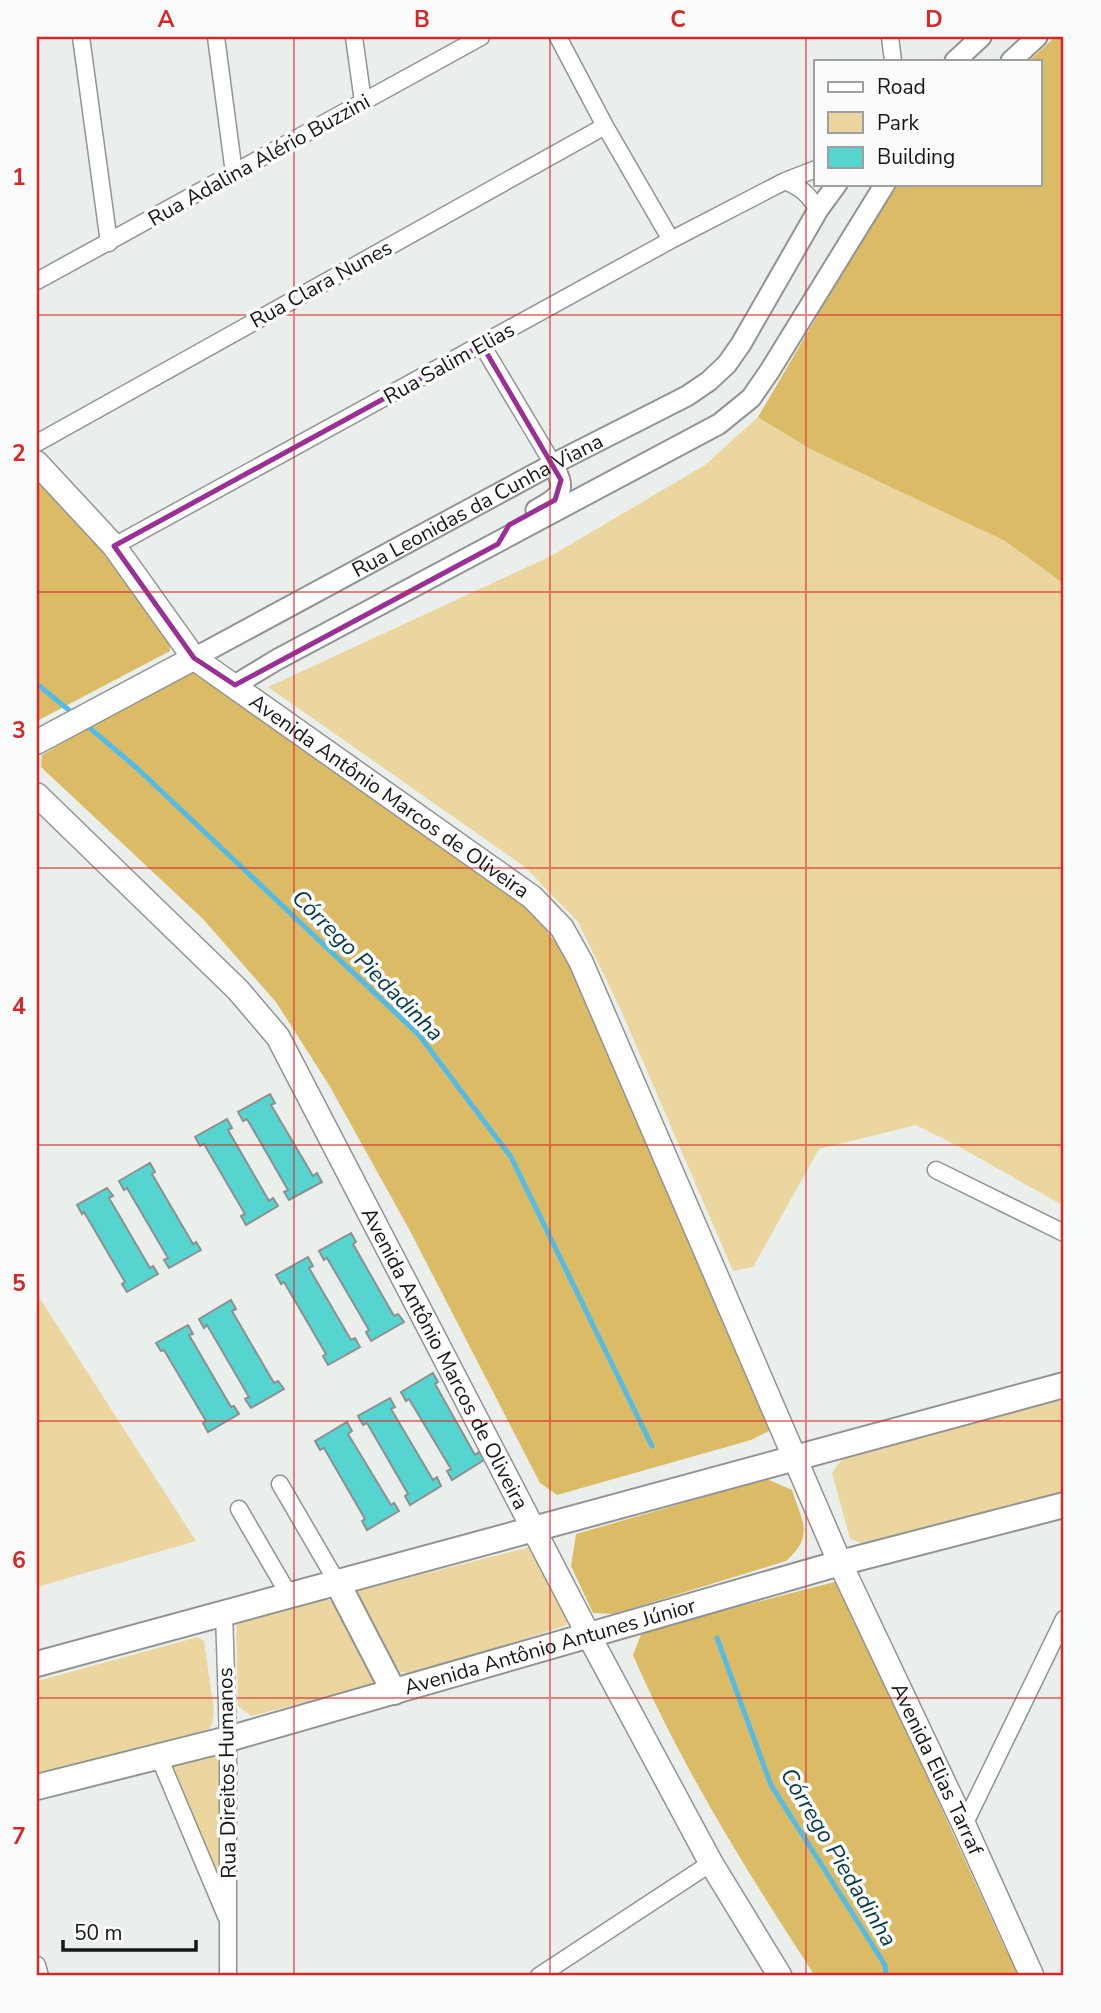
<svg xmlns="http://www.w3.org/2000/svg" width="1101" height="2013" viewBox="0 0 1101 2013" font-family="'Nunito Sans',sans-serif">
	<rect width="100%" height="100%" fill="#ebefec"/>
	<!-- green -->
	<path fill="#ecd69f" d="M758,417L810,449L1005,541L1064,584V1206L956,1145L916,1125L819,1149L753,1267L733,1271L620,1008L578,922L525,867L268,687L551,556L705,465Z
		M37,1294L196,1541L37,1587Z
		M1064,1398V1494L870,1546L850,1539L832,1473L844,1456Z
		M534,1546L569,1612L567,1625L416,1675L400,1672L357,1607L353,1592Z
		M321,1597L337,1603L374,1673L372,1685L251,1716L238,1706L236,1618Z
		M198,1637L204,1641L214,1710L212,1725L205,1735L37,1776V1681Z
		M221,1748L222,1891L170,1762Z"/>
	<!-- forest -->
	<path fill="#dcbb66" d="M1055,37H1064V584L1005,541L810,449L758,417L891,190L898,184H1040V61H1029Z
		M37,474L63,501L169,638L170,651L37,721Z
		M194,667L352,785L528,906L567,958L773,1429L751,1440L557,1495L540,1483L409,1229L329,1085L276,1002L203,919L41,767L42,755Z
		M767,1479L792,1490C802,1522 815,1535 786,1561L614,1614L593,1613L571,1566L576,1534Z
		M838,1581L1005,1948L1020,1976H815C748,1873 682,1768 633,1655L642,1632Z"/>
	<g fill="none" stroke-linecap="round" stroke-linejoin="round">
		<!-- stream -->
		<path stroke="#54bce4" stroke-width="5" d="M37,684L75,715
			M85,724L138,769L419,1035L511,1157L652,1446
			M717,1638L771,1785L885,1965L886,1976"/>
	</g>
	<!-- building -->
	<path fill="#55d4d0" stroke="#8c9090" stroke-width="2" d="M270,1094L275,1103L271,1105L313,1176L317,1173L322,1182L289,1200L284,1192L288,1190L247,1119L243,1121L238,1112Z
		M227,1119L232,1128L228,1130L269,1201L273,1198L278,1206L246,1225L241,1216L245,1214L204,1144L200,1146L195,1137Z
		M150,1163L155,1172L152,1174L193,1244L196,1242L201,1250L169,1268L164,1260L168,1258L127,1188L124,1190L119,1181Z
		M107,1188L113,1196L109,1198L150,1268L153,1266L158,1274L127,1292L122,1284L125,1282L84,1212L82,1214L77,1205Z
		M351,1233L356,1242L353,1244L394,1316L398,1314L404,1322L371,1341L366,1332L369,1330L327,1258L324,1260L319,1251Z
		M308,1257L313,1266L309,1268L351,1340L355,1338L360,1347L328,1365L323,1356L326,1354L284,1282L281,1284L276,1275Z
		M231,1300L236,1309L232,1311L274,1383L278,1381L284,1389L251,1408L245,1399L249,1397L207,1325L204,1328L199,1319Z
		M188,1325L193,1334L189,1335L231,1407L234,1406L239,1414L208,1432L203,1423L206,1421L164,1350L161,1351L156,1343Z
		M433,1373L438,1382L435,1384L475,1455L479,1452L484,1460L452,1480L447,1471L451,1469L409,1399L406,1401L401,1392Z
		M390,1398L395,1407L391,1409L433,1480L437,1477L441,1486L410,1505L405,1496L408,1494L367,1423L363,1425L358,1416Z
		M347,1422L352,1431L348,1434L391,1505L394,1503L399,1511L367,1530L362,1521L365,1519L324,1448L320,1450L315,1441Z"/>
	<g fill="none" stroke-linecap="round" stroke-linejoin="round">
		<defs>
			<path id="minor" d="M81,37L109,243
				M216,37L234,173
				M354,37L363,102
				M558,37L605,126L671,240
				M890,37L893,61
				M785,181C802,188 809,195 818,210
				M37,281L481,37
				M482,345L553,464
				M37,443L605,126
				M114,546L671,240L785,181L816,169
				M936,1170L1064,1233
				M280,1484L337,1582
				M239,1509L289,1595
				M224,1612L228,1739V1976
				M159,1757L226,1916
				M964,1825L1064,1619
				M37,1965L40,1976
				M539,1976L711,1863"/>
			<g id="tertiary">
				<path d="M955,61L981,37"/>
				<path d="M1011,61L1037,37"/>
				<path d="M536,510C562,496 567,491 553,464"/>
				<path id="s1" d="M194,658L553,464L687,396L709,381L727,364L741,344L818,210L837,184"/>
				<path d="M235,685L278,659L719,424L751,398L769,372L885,184"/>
			</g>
			<g id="secondary">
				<path id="s2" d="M37,463L114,546L194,658L532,897L562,928L581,962L840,1563L964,1825L1032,1976"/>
				<path d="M37,742L194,658"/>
				<path id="s3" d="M37,795L238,990L278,1037L589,1636L711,1863L780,1976"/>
			</g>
			<g id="primary">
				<path d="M337,1582L394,1692"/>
				<path d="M37,1664L1064,1385"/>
				<path id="s4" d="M37,1787L228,1739L840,1563L1064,1505"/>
			</g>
		</defs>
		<!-- minor casing -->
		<use href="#minor" stroke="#919492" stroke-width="19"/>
		<!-- tertiary casing -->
		<use href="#tertiary" stroke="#919492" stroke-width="23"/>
		<!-- secondary casing -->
		<use href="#secondary" stroke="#919492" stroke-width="26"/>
		<!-- primary casing -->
		<use href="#primary" stroke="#919492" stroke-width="28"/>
		<!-- minor -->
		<use href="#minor" stroke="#fff" stroke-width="16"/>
		<!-- tertiary -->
		<use href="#tertiary" stroke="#fff" stroke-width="19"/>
		<!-- secondary -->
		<use href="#secondary" stroke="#fff" stroke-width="23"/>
		<!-- primary -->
		<use href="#primary" stroke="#fff" stroke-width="24"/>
	</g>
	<!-- marked area -->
	<path fill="none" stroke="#993093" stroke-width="5" stroke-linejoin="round" d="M482,345L561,480L555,500L509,525L498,544L235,685L194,658L114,546Z"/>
	<!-- grid -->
	<path fill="none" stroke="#d62828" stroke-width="2" stroke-opacity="0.55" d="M294,37V1976M550,37V1976M806,37V1976M37,315H1064M37,592H1064M37,868H1064M37,1145H1064M37,1421H1064M37,1698H1064"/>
	<g text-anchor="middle" stroke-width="7" stroke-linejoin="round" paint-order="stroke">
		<!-- street labels -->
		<g font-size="21" fill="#171818" stroke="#f9fcfa">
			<text transform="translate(259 160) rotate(-29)" y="7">Rua Adalina Alério Buzzini</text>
			<text transform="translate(321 284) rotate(-29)" y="7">Rua Clara Nunes</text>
			<text transform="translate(449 363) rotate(-29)" y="7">Rua Salim Elias</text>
			<text dy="7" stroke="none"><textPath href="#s1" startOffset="322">Rua Leonidas da Cunha Viana</textPath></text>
			<text dy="7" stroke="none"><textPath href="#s2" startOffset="490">Avenida Antônio Marcos de Oliveira</textPath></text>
			<text dy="7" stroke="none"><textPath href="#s3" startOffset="704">Avenida Antônio Marcos de Oliveira</textPath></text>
			<text dy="7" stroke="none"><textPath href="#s4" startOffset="532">Avenida Antônio Antunes Júnior</textPath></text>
			<text dy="7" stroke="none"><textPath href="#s2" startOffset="1629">Avenida Elias Tarraf</textPath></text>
			<text transform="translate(227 1773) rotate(-91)" y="7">Rua Direitos Humanos</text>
		</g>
		<!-- water labels -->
		<g font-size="23" font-style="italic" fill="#083949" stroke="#f9fcfa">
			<text transform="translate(368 965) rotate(45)" y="8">Córrego Piedadinha</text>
			<text transform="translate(839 1857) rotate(59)" y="8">Córrego Piedadinha</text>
		</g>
	</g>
	<!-- border -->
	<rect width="1101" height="2013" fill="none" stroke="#f9fcfa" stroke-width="77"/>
	<!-- legend -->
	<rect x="814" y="60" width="228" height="126" fill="#f9fcfa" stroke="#9fa1a0" stroke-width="2"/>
	<rect x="828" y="82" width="35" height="10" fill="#ffffff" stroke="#9fa1a0" stroke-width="2"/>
	<text x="877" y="94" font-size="21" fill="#171818">Road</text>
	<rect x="828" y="112" width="35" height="21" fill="#ecd69f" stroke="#9fa1a0" stroke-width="2"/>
	<text x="877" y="130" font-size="21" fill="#171818">Park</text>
	<rect x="828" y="147" width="35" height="21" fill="#55d4d0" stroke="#9fa1a0" stroke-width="2"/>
	<text x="877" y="164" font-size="21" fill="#171818">Building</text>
	<!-- scale -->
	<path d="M63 1940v10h133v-10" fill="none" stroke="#171818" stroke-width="3.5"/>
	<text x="74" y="1940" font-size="21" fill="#171818" stroke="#f9fcfa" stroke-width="5" paint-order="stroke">50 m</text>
	<rect x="38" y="38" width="1024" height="1936" fill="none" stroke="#d62828" stroke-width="2.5"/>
	<g font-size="23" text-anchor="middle" font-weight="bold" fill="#d62828">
		<text x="166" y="27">A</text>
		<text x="422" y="27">B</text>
		<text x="678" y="27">C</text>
		<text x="934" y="27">D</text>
		<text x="19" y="185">1</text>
		<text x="19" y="461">2</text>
		<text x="19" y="738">3</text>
		<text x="19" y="1014">4</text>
		<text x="19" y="1291">5</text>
		<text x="19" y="1568">6</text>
		<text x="19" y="1844">7</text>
	</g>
</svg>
